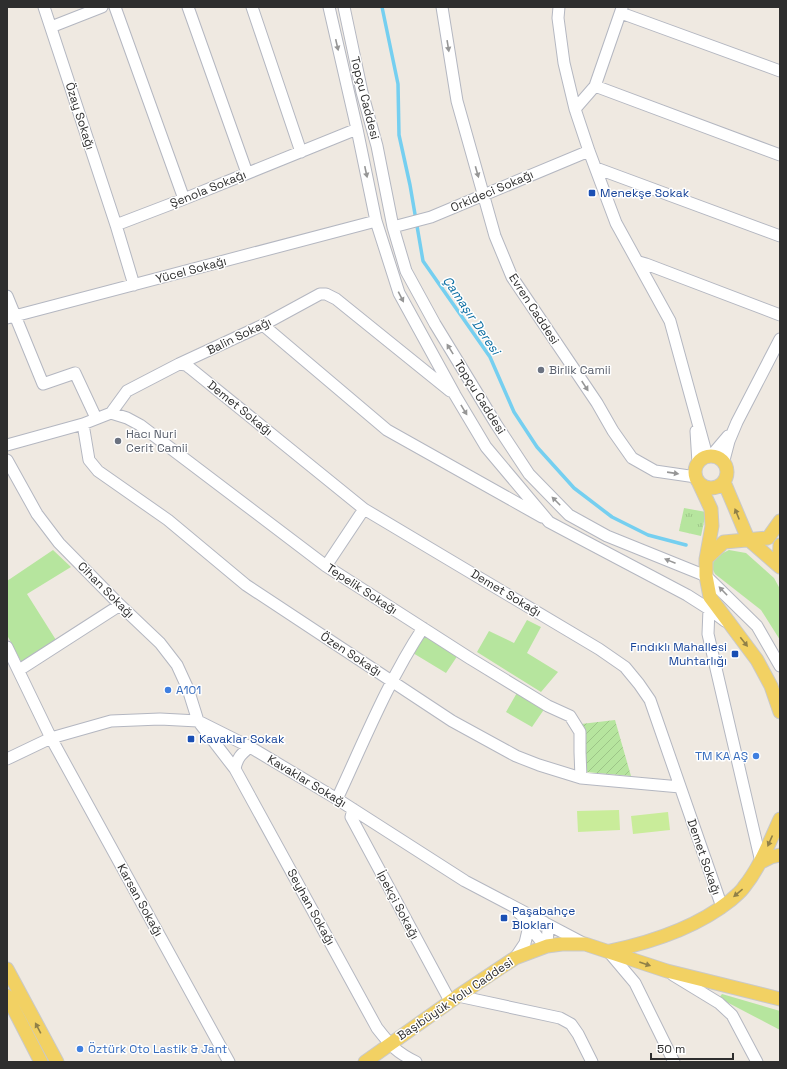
<svg xmlns="http://www.w3.org/2000/svg" width="787" height="1069" viewBox="0 0 787 1069" font-family="'Space Grotesk',sans-serif">
	<defs>
		<pattern id="park-tufts" width="24" height="20" patternUnits="userSpaceOnUse"><rect width="24" height="20" fill="#b6e59e"/><path d="M3 7l-1-3M5 7V3M7 7l1-3M15 17l-1-3M17 17v-4M19 17l1-3" fill="none" stroke="#9dc588"/></pattern>
		<pattern id="garden-furrows" width="10" height="10" patternUnits="userSpaceOnUse"><rect width="10" height="10" fill="#b6e59e"/><path d="M-1 1l2-2M0 10L10 0M9 11l2-2" fill="none" stroke="#9dc588"/></pattern>
	</defs>
	<rect width="100%" height="100%" fill="#efe9e1"/>
	<!-- grass -->
	<path fill="#b6e59e" d="M53,550L71,567L27,594L56,640L22,663L7,635V581Z
		M729,550L746,553L774,578L780,589V640L761,610L715,574L711,566L717,556Z
		M527,620L541,627L527,653L558,672L541,692L477,652L489,631L514,643Z
		M423,628L460,652L446,673L408,650Z
		M518,691L545,708L532,727L506,712Z
		M722,994L780,1011V1030L719,998Z"/>
	<!-- park -->
	<path fill="url(#park-tufts)" d="M684,508L706,512L701,536L679,531Z"/>
	<!-- garden -->
	<path fill="url(#garden-furrows)" d="M615,720L631,776L586,772L581,724Z"/>
	<!-- pitch -->
	<path fill="#c9ec9a" d="M619,810L620,830L578,832L577,811Z
		M668,812L670,830L633,834L631,816Z"/>
	<g fill="none" stroke-linecap="round" stroke-linejoin="round">
		<!-- stream -->
		<path stroke="#75cff0" stroke-width="3.5" d="M382,7L398,84L399,135L410,185L423,261L490,357L514,412L537,447L574,488L612,517L648,535L686,545"/>
		<defs>
			<path id="minor" d="M44,7L116,225L134,285
				M115,7L184,199
				M188,7L247,173
				M252,7L301,152
				M329,7L357,129L376,221L399,293L455,395L486,447L549,522L581,539L687,595L709,609L725,621
				M344,7L362,92L377,146L393,227L406,271L435,324L496,424L529,474L569,515L607,536L706,576L757,626L780,666
				M442,7L457,101L495,236L512,277L597,403L613,431L632,458L655,471L696,477
				M559,7L558,18L564,63L575,109L589,151L616,223L670,321L707,456
				M621,13L780,71
				M51,27L102,7
				M595,86L780,155
				M575,109L595,86L622,8
				M596,168L780,236
				M116,225L184,199L357,129
				M393,227L431,217L589,151
				M639,262L646,264L780,315
				M7,296L43,384L75,373L96,418
				M7,318L376,221
				M263,325L387,430L542,517
				M179,364L186,365L190,368L364,509L599,649L625,667L639,684L650,700L722,907
				M111,413L127,418L140,425L326,566L471,659L548,706L570,716L580,732V752L581,778
				M83,424L89,460L98,471L168,520L246,585L452,721L516,756L539,765L581,778L680,787
				M696,431L698,463
				M7,445L83,424L111,413L127,391L179,364L263,325L320,294H326L336,299L450,391
				M711,456L728,436
				M7,460L37,514L59,543L120,605L160,643L177,665L188,689L198,721L235,769C237,758 241,754 250,747
				M724,460L729,441L737,422L780,339
				M326,566L364,509
				M709,609L708,634L761,862
				M7,647L51,738L229,1062
				M19,670L120,605
				M7,759L51,738L111,721L160,719L198,721L250,747L337,799L465,881L585,944
				M235,769L377,1028C391,1046 396,1052 416,1062
				M337,799C364,741 388,681 423,628
				M353,809L351,817L450,1001
				M518,912C530,921 533,937 547,946L548,929L544,922
				M608,951L635,983L674,1062
				M515,958L525,943L529,926
				M673,975L719,1003L732,1015L757,1062
				M458,996L560,1018L571,1024L578,1034L592,1062"/>
			<path id="major" d="M695 472a16 16 0 1 1 32 0a16 16 0 1 1-32 0Z
				M698,481L711,509L712,526L706,559V576L710,597L757,660L771,686L780,712
				M724,482L748,539L780,567
				M706,559L724,542L768,538L780,521
				M779,565L780,545
				M761,862L771,857L780,855
				M610,951C653,942 696,928 731,900C735,896 741,892 744,887C760,867 769,843 780,819
				M7,969L57,1062
				M7,996L41,1062
				M365,1062L458,996L515,958L547,946L562,944H585L667,971L780,999"/>
		</defs>
		<!-- minor casing -->
		<use href="#minor" stroke="#b4b7c1" stroke-width="13"/>
		<!-- major casing -->
		<use href="#major" stroke="#c9c9c9" stroke-width="15"/>
		<!-- minor -->
		<use href="#minor" stroke="#fff" stroke-width="11"/>
		<!-- major -->
		<use href="#major" stroke="#f2d163" stroke-width="13"/>
	</g>
	<!-- one-way arrows -->
	<defs><path id="oneway-solid" d="M-6-.8H1V-3.2L6.5 0L1 3.2V.8H-6Z"/></defs>
	<g fill="#969696">
		<use href="#oneway-solid" transform="translate(337 45) rotate(77)"/>
		<use href="#oneway-solid" transform="translate(448 46) rotate(81)"/>
		<use href="#oneway-solid" transform="translate(366 172) rotate(78)"/>
		<use href="#oneway-solid" transform="translate(477 172) rotate(74)"/>
		<use href="#oneway-solid" transform="translate(401 297) rotate(63)"/>
		<use href="#oneway-solid" transform="translate(450 349) rotate(-122)"/>
		<use href="#oneway-solid" transform="translate(585 386) rotate(57)"/>
		<use href="#oneway-solid" transform="translate(464 410) rotate(59)"/>
		<use href="#oneway-solid" transform="translate(673 473) rotate(8)"/>
		<use href="#oneway-solid" transform="translate(556 501) rotate(-135)"/>
		<use href="#oneway-solid" transform="translate(670 561) rotate(-158)"/>
		<use href="#oneway-solid" transform="translate(723 591) rotate(-134)"/>
	</g>
	<g fill="#908048">
		<use href="#oneway-solid" transform="translate(737 514) rotate(-112)"/>
		<use href="#oneway-solid" transform="translate(744 642) rotate(52)"/>
		<use href="#oneway-solid" transform="translate(770 841) rotate(114)"/>
		<use href="#oneway-solid" transform="translate(738 893) rotate(140)"/>
		<use href="#oneway-solid" transform="translate(645 964) rotate(19)"/>
		<use href="#oneway-solid" transform="translate(38 1028) rotate(-118)"/>
	</g>
	<!-- markers -->
	<g fill="#1a4fb4" stroke="#fff" stroke-width="1.5">
		<rect x="588" y="189" width="8" height="8" rx="2"/>
		<rect x="731" y="650" width="8" height="8" rx="2"/>
		<rect x="187" y="735" width="8" height="8" rx="2"/>
		<rect x="500" y="914" width="8" height="8" rx="2"/>
	</g>
	<g fill="#6b7280" stroke="#fff" stroke-width="1.5">
		<circle cx="541" cy="370" r="4"/>
		<circle cx="118" cy="441" r="4"/>
	</g>
	<g fill="#3f7fe0" stroke="#fff" stroke-width="1.5">
		<circle cx="168" cy="690" r="4"/>
		<circle cx="756" cy="756" r="4"/>
		<circle cx="80" cy="1049" r="4"/>
	</g>
	<g text-anchor="middle" stroke-width="3" stroke-linejoin="round" paint-order="stroke">
		<!-- street labels -->
		<g font-size="12" fill="#2e2e2e" stroke="#fff">
			<text transform="translate(365 98) rotate(76)" y="4">Topçu Caddesi</text>
			<text transform="translate(80 116) rotate(72)" y="4">Özay Sokağı</text>
			<text transform="translate(208 189) rotate(-22)" y="4">Şenola Sokağı</text>
			<text transform="translate(492 191) rotate(-23)" y="4">Orkideci Sokağı</text>
			<text transform="translate(191 270) rotate(-15)" y="4">Yücel Sokağı</text>
			<text transform="translate(534 309) rotate(57)" y="4">Evren Caddesi</text>
			<text transform="translate(239 336) rotate(-26)" y="4">Balin Sokağı</text>
			<text transform="translate(480 397) rotate(58)" y="4">Topçu Caddesi</text>
			<text transform="translate(240 408) rotate(39)" y="4">Demet Sokağı</text>
			<text transform="translate(362 589) rotate(33)" y="4">Tepelik Sokağı</text>
			<text transform="translate(106 590) rotate(45)" y="4">Cihan Sokağı</text>
			<text transform="translate(506 593) rotate(31)" y="4">Demet Sokağı</text>
			<text transform="translate(351 654) rotate(33)" y="4">Özen Sokağı</text>
			<text transform="translate(307 781) rotate(31)" y="4">Kavaklar Sokağı</text>
			<text transform="translate(704 857) rotate(71)" y="4">Demet Sokağı</text>
			<text transform="translate(140 900) rotate(61)" y="4">Karsan Sokağı</text>
			<text transform="translate(398 905) rotate(62)" y="4">İpekçi Sokağı</text>
			<text transform="translate(311 907) rotate(61)" y="4">Seyhan Sokağı</text>
			<text transform="translate(455 999) rotate(-34)" y="4">Başıbüyük Yolu Caddesi</text>
		</g>
		<!-- transit labels -->
		<g font-size="12" fill="#164399" stroke="#fff" text-anchor="start">
			<text x="600" y="197">Menekşe Sokak</text>
			<text x="727" y="651" text-anchor="end">Fındıklı Mahallesi<tspan x="727" dy="14">Muhtarlığı</tspan></text>
			<text x="199" y="743">Kavaklar Sokak</text>
			<text x="512" y="915">Paşabahçe<tspan x="512" dy="14">Blokları</tspan></text>
		</g>
		<!-- worship labels -->
		<g font-size="12" fill="#5b616d" stroke="#fff" text-anchor="start">
			<text x="549" y="374">Birlik Camii</text>
			<text x="126" y="438">Hacı Nuri<tspan x="126" dy="14">Cerit Camii</tspan></text>
		</g>
		<!-- shop labels -->
		<g font-size="12" fill="#366cbe" stroke="#fff" text-anchor="start">
			<text x="176" y="694">A101</text>
			<text x="748" y="760" text-anchor="end">TM KA AŞ</text>
			<text x="88" y="1053">Öztürk Oto Lastik &amp; Jant</text>
		</g>
		<!-- water labels -->
		<g font-size="13" font-style="italic" fill="#0d6fa3" stroke="#fff">
			<text transform="translate(472 315) rotate(56)" y="5">Çamaşır Deresi</text>
		</g>
	</g>
	<!-- border -->
	<rect width="787" height="1069" fill="none" stroke="#2e2e2e" stroke-width="16"/>
	<!-- scale -->
	<path d="M651 1053v6h82v-6" fill="none" stroke="#2e2e2e" stroke-width="2"/>
	<text x="657" y="1053" font-size="12" fill="#2e2e2e" stroke="#ffffff" stroke-width="3" paint-order="stroke">50 m</text>
</svg>
